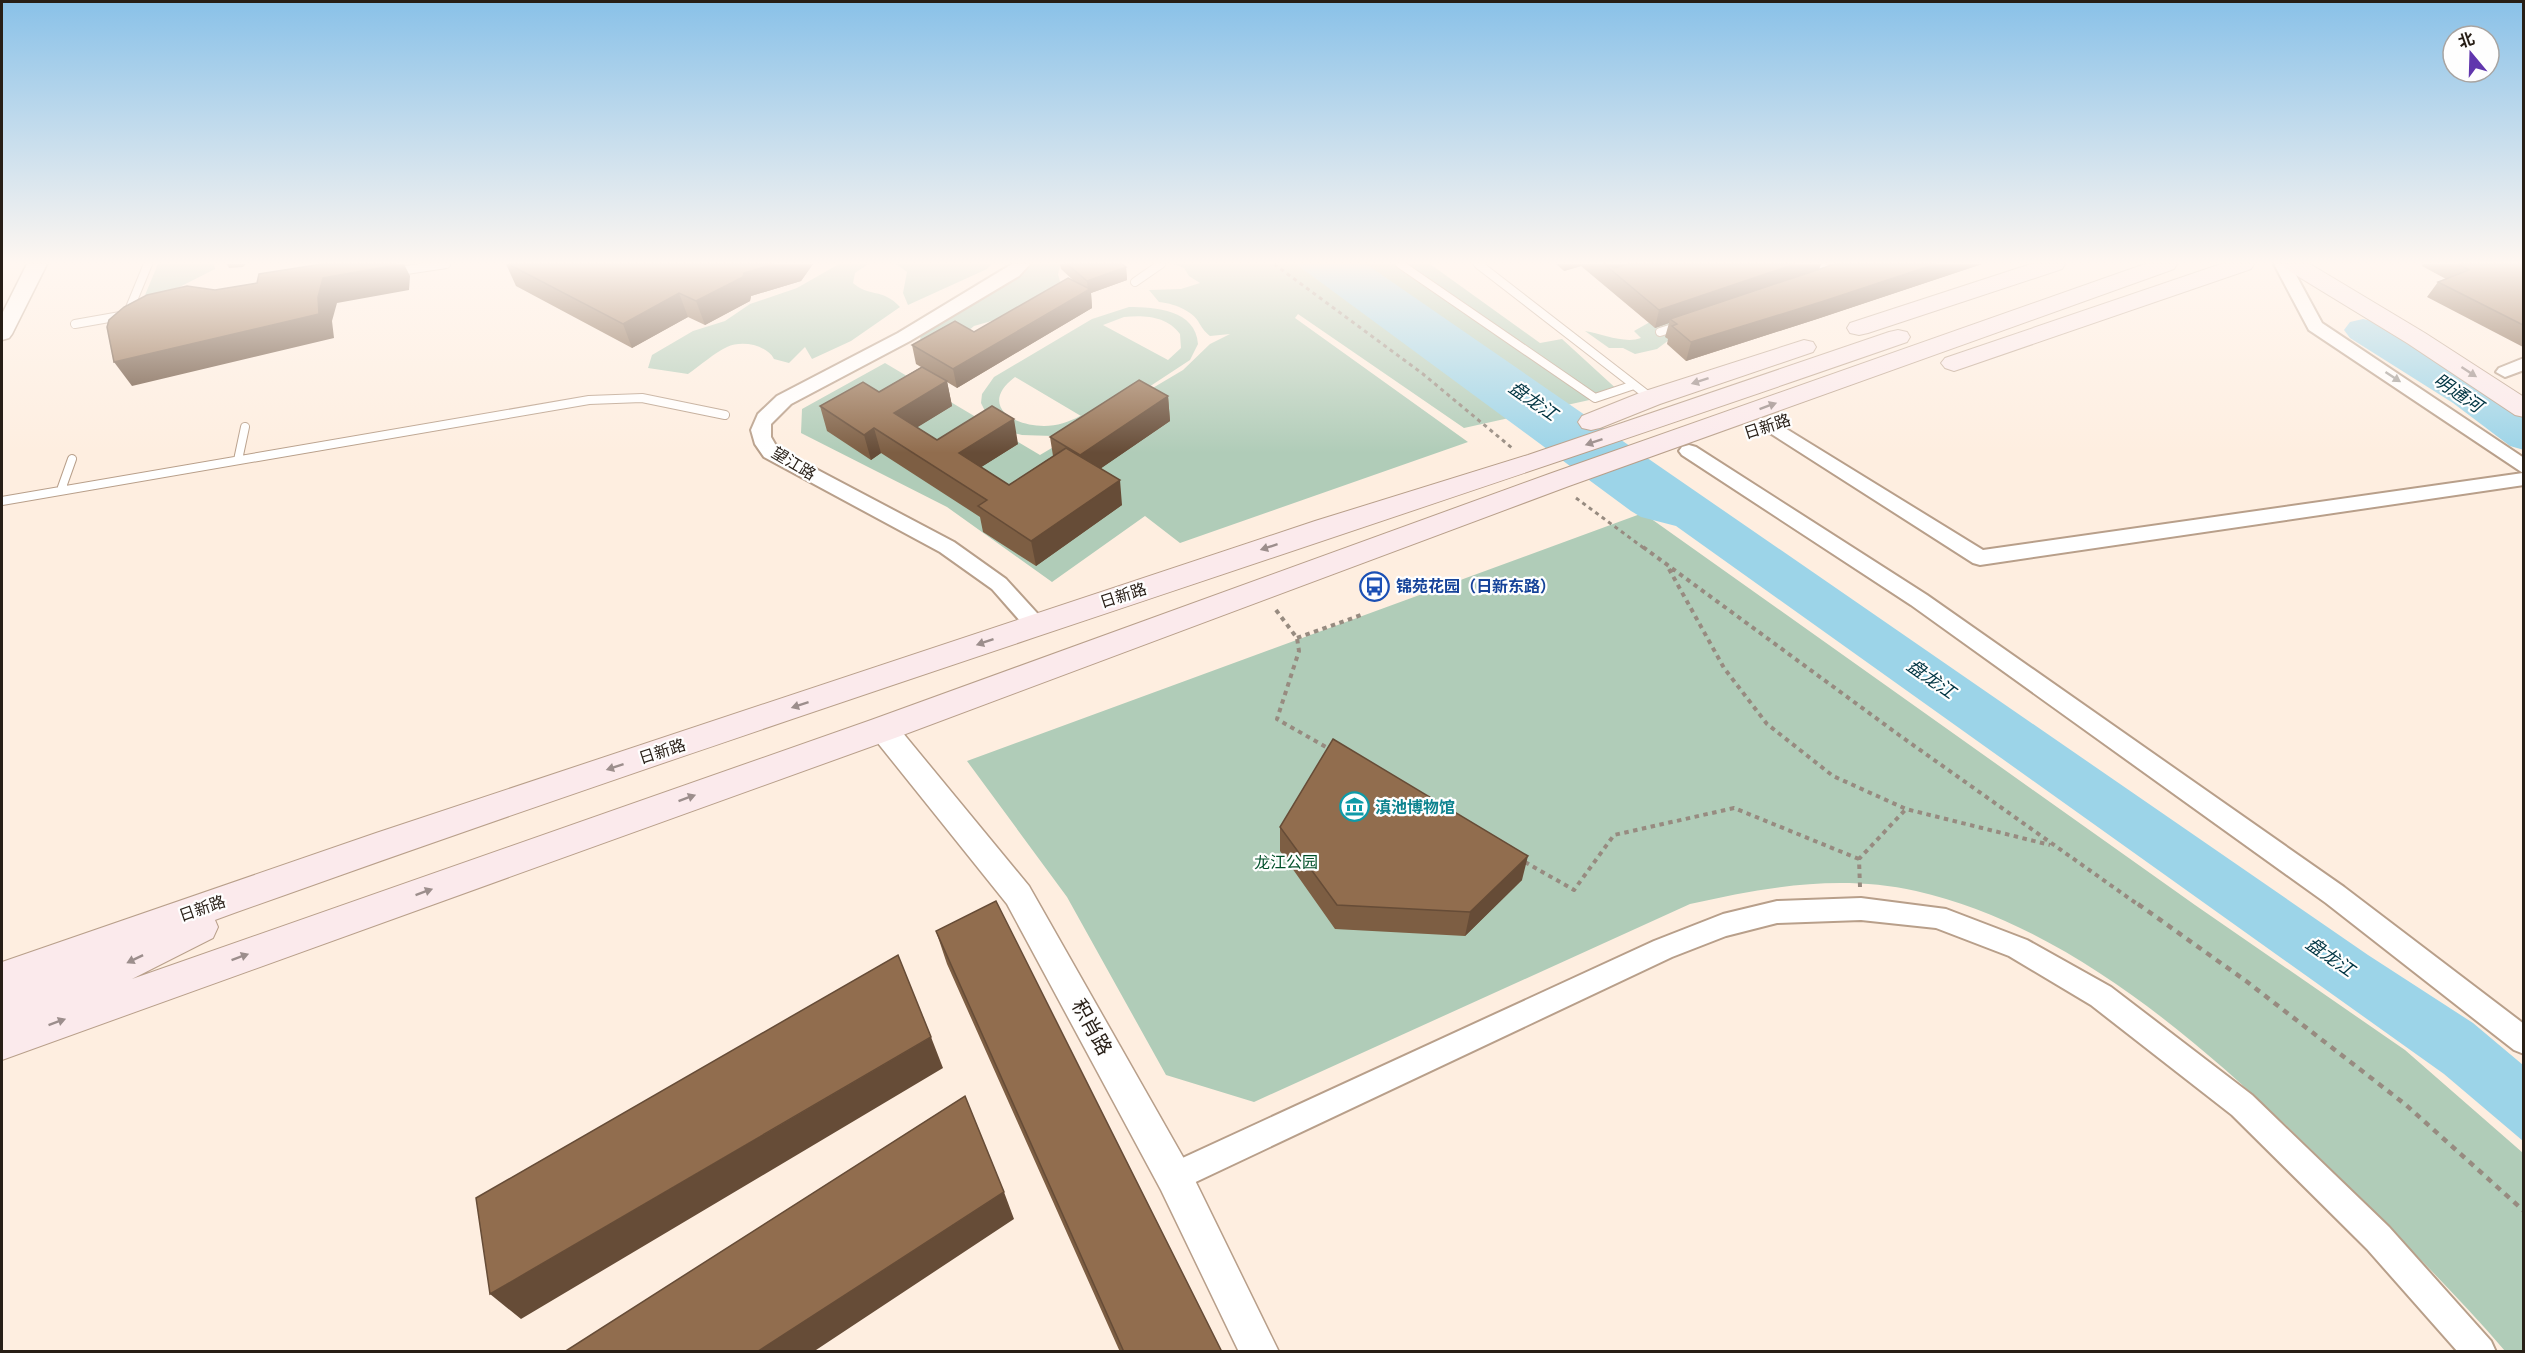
<svg xmlns="http://www.w3.org/2000/svg" width="2525" height="1353" viewBox="0 0 2525 1353" font-family="'Exo 2','Noto Sans SC',sans-serif">
	<rect width="100%" height="100%" fill="#feeee0"/>
	<!-- green -->
	<path fill="#b0ccb8" fill-rule="evenodd" d="M158,264H214L215,269L140,307Z
		M839,264H868L855,273L853,283C868,297 883,288 900,307L851,341L812,359L805,347L789,363L774,359C767,345 742,340 727,347C714,353 701,365 688,374L648,368L652,355L693,331L725,321L750,304L797,288Z
		M896,264H992L987,269L908,305L903,293L907,272Z
		M1029,264H1066L1060,266L1058,274L1063,292L1002,318L974,326L962,336L920,341L921,332L1026,271Z
		M1174,264H1430L1540,343L1562,339L1621,393L1464,428L1298,314L1295,318L1468,442L1180,543L1145,516L1052,582L947,507L801,433L802,409L885,363L1040,455L1183,370L1210,344L1230,334L1210,336C1204,331 1202,328 1198,321C1191,310 1172,303 1159,302L1149,290L1181,289L1200,283L1189,276L1184,268Z
		M1824,264H1879L1673,337L1657,349L1635,354L1623,348H1609L1585,331C1602,334 1625,344 1641,338L1634,331L1650,322Z
		M1129,307C1155,307 1196,310 1198,344L1190,360L1094,423L1053,436L1022,435L1009,432L989,419L981,403L982,394L994,377L1092,319ZM1124,317C1144,315 1167,316 1180,334L1181,348L1168,360L1103,325ZM1015,377L1081,416H1080C1069,422 1057,426 1044,426C1011,426 979,404 1015,377Z
		M1643,513L2195,905L2405,1050L2523,1153V1351H2505C2458,1296 2406,1245 2355,1193C2236,1074 2085,929 1916,891C1839,874 1765,887 1690,904L1254,1102L1166,1075L1067,897L967,761Z"/>
	<!-- water -->
	<path fill="#9cd4e8" d="M1296,264H1366L2368,955L2473,1023L2523,1065V1141L2444,1074L1676,526L1641,517L1631,511Z"/>
	<g fill="none" stroke-linecap="round" stroke-linejoin="round">
		<!-- river -->
		<path fill="#9cd4e8" fill-rule="evenodd" d="M2363,319L2376,322L2481,387L2524,417V450L2510,446L2453,403L2350,338L2344,330L2350,322Z"/>
		<defs>
			<path id="service" d="M1400,264L1595,398L1634,385
				M1478,264L1651,398
				M1818,264L1832,274
				M393,272L446,264
				M1135,282L1161,264
				M127,315L148,264
				M75,324L126,315
				M1660,332L1679,326
				M238,460L245,427
				M61,490L72,459
				M2,501L589,400L642,398L725,415"/>
			<path id="minor" d="M1012,264H1030L1019,276L910,341L791,404L771,424V437L778,449L954,542L1006,579L1047,624L1044,630L1036,632L1028,630L992,589L940,552L764,457L755,444L751,430L758,414L777,396L898,333Z
				M2274,264H2290L2322,323L2524,458V485L1980,565L1973,563L1759,426L1761,422H1775L1983,550L2523,473L2309,330Z
				M2524,358V370L2505,377L2496,372L2499,368Z
				M1689,445L1696,447L1927,595L2344,887L2524,1024V1054L2514,1050L2326,903L1911,605L1682,455L1679,451L1682,447Z
				M1861,898L1946,909L2027,940L2111,987L2252,1095L2389,1227L2491,1341L2496,1352H2458L2367,1249L2232,1115L2091,1005L2009,956L1936,928L1861,920L1777,923L1726,936L1672,957L1185,1187L1174,1192L1163,1187L1159,1177L1163,1167L1654,941L1723,914L1777,901Z"/>
			<path id="tertiary" d="M27,264H47L12,334L9,338L2,340V314Z
				M883,718L893,721L1029,886L1187,1164L1279,1352H1239L1161,1190L1007,904L873,737L869,729L873,721Z"/>
			<path id="secondary" d="M2031,264H2065L2062,269L1868,333L1859,335L1850,333L1847,328L1850,323Z
				M2145,264H2177L2174,269L1569,486L895,738L2,1060V962L376,833L1315,521L1528,455L1889,332L1898,330L1907,332L1910,337L1907,342C1344,538 776,718 215,920L218,927L213,938L132,979L871,720L1549,474Z
				M2221,264H2254L2251,269L1963,368L1954,371L1945,368L1941,363L1945,358Z
				M2283,264H2310L2425,333L2524,397V417L2515,415L2407,343L2286,269Z
				M1804,340L1813,342L1816,347L1813,352L1660,404L1600,428L1591,430L1582,428L1578,422L1582,416L1642,392Z"/>
		</defs>
		<!-- service casing -->
		<use href="#service" stroke="#b89f8a" stroke-width="10"/>
		<!-- minor casing -->
		<use href="#minor" stroke="#b89f8a" stroke-width="4"/>
		<!-- tertiary casing -->
		<use href="#tertiary" stroke="#b89f8a" stroke-width="3"/>
		<!-- secondary casing -->
		<use href="#secondary" stroke="#b89f8a" stroke-width="2"/>
		<!-- path-far2 -->
		<path stroke="#978b80" stroke-width="3" stroke-dasharray="4 4" stroke-linecap="butt" d="M1274,264L1423,374L1512,448
			M1576,498L1645,549"/>
		<!-- path-far1 -->
		<path stroke="#978b80" stroke-width="4" stroke-dasharray="4.5 4.5" stroke-linecap="butt" d="M1643,547L1899,735L2140,906
			M1669,569L1724,668L1767,724L1833,776L1906,809L2050,845
			M1276,610L1297,638L1299,651L1277,719L1331,750
			M1297,638L1364,614
			M1525,862L1574,890L1614,835L1734,808L1859,859
			M1860,887L1859,859L1906,809"/>
		<!-- path -->
		<path stroke="#978b80" stroke-width="4.5" stroke-dasharray="6 6" stroke-linecap="butt" d="M2138,904L2246,981L2406,1105L2524,1211"/>
		<!-- service -->
		<use href="#service" stroke="#fff" stroke-width="8"/>
		<!-- minor -->
		<use href="#minor" fill="#fff" fill-rule="evenodd"/>
		<!-- tertiary -->
		<use href="#tertiary" fill="#fff" fill-rule="evenodd"/>
		<!-- secondary -->
		<use href="#secondary" fill="#fbeaec" fill-rule="evenodd"/>
	</g>
	<!-- wall -->
	<path fill="#7d5e43" d="M227,264H246L243,267L229,268Z
		M506,264H813L801,281L751,296L750,301L705,325L688,317L632,348L516,286Z
		M1060,264H1122L1126,267L1127,280L1091,293L1092,308L957,388L947,382L952,406L917,427L937,440L1018,444L981,467L1009,485L1053,456L1050,437L1168,396L1170,421L1101,468L1122,505L1036,566L983,532L980,517L881,453L871,460L827,431L820,406L879,392L921,367L916,364L912,345L974,332L1074,281L1061,269Z
		M1556,264H1821L1819,269L1830,265L1827,264H1982L1817,319L1686,361L1667,344L1668,339L1665,337L1669,323L1655,328L1581,266L1564,271Z
		M2423,264H2523V347L2427,297L2438,282L2446,279L2422,266Z
		M1280,827L1522,880L1465,936L1335,929L1280,851Z
		M936,931L1222,1352H1120L947,964Z"/>
	<!-- shaded-wall -->
	<path fill="#664c37" d="M326,264H407H404L410,276L409,290L337,303L332,321L334,338L132,386L114,362L318,297Z
		M774,264H813L801,281L751,296L750,301L705,325L696,301L744,273Z
		M1565,264H1582L1581,266L1564,271Z
		M1607,264H1637L1613,272L1607,266Z
		M1795,264H1821L1818,272L1670,319L1669,323L1655,328L1659,310Z
		M1936,264H1982L1817,319L1686,361L1691,342Z
		M1126,267L1127,280L1091,293L1092,308L957,388L953,369L1088,291L1087,281Z
		M679,293L688,317L632,348L623,324Z
		M947,381L952,406L900,438L894,413Z
		M1168,396L1170,421L1084,480L1080,455Z
		M1014,419L1018,444L964,478L959,453Z
		M874,428L881,453L871,460L864,435Z
		M1120,480L1122,505L1036,566L1031,541Z
		M1528,856L1522,880L1465,936L1470,912Z
		M931,1037L943,1068L521,1319L490,1294Z
		M1004,1192L1014,1219L813,1352H757Z"/>
	<!-- building -->
	<path fill="#916d4e" stroke="#664c37" stroke-width="1.5" d="M322,264H396V265L323,278L318,297L319,314L114,362L107,327L109,320L124,307L147,295L187,286L215,290L257,283L259,274Z
		M508,264H774L744,273L743,277L696,301L679,293L623,324Z
		M1067,264H1122L1126,267L1087,281Z
		M1604,264H1607V265L1615,268L1628,264H1795L1659,310Z
		M1835,264H1936L1824,301L1691,342L1672,326L1677,324L1670,319Z
		M2458,264H2523V325L2438,282L2469,270Z
		M1068,278L1090,289L953,369L912,345L955,321L974,332Z
		M922,367L947,381L894,413L937,440L992,406L1014,419L959,453L1009,485L1066,448L1120,480L1031,541L978,506L987,500L874,428L864,435L820,406L863,382L879,392Z
		M1139,380L1168,396L1080,455L1050,437Z
		M1333,739L1528,856L1470,912L1337,905L1280,827Z
		M996,901L1222,1352H1124L936,931Z
		M898,955L931,1037L490,1294L476,1198Z
		M965,1096L1004,1192L757,1352H564Z"/>
	<!-- one-way arrows -->
	<defs><path id="oneway-solid" d="M-6-.8H1V-3.2L6.5 0L1 3.2V.8H-6Z" transform="scale(1.5)"/></defs>
	<g fill="#9c8e8c">
		<use href="#oneway-solid" transform="translate(2469 372) rotate(33)"/>
		<use href="#oneway-solid" transform="translate(1700 381) rotate(162)"/>
		<use href="#oneway-solid" transform="translate(1768 406) rotate(-20)"/>
		<use href="#oneway-solid" transform="translate(1594 442) rotate(161)"/>
		<use href="#oneway-solid" transform="translate(1269 547) rotate(162)"/>
		<use href="#oneway-solid" transform="translate(985 642) rotate(161)"/>
		<use href="#oneway-solid" transform="translate(800 705) rotate(162)"/>
		<use href="#oneway-solid" transform="translate(615 767) rotate(162)"/>
		<use href="#oneway-solid" transform="translate(687 798) rotate(-20)"/>
		<use href="#oneway-solid" transform="translate(424 892) rotate(-20)"/>
		<use href="#oneway-solid" transform="translate(240 957) rotate(-20)"/>
		<use href="#oneway-solid" transform="translate(135 959) rotate(154)"/>
		<use href="#oneway-solid" transform="translate(57 1022) rotate(-20)"/>
	</g>
	<use fill="#9e9a96" href="#oneway-solid" transform="translate(2393 377) rotate(33)"/>
	<!-- sky -->
	<linearGradient id="sky" x2="0" y2="1"><stop stop-color="#89c1e8"/><stop offset="0.58" stop-color="#fff7f1"/><stop offset="1" stop-color="#fff7f1" stop-opacity="0"/></linearGradient>
	<rect width="2525" height="453" fill="url(#sky)"/>
	<!-- icons -->
	<defs>
		<symbol id="bus-ring" viewBox="-11 -11 22 22"><circle r="9.5" fill="#fefefe" stroke="#1a4fb4" stroke-width="1.5"/><path d="M-5-6H5V4H4V6H2V4H-2V6H-4V4H-5ZM-3.5-4V0h7V-4ZM-3.5 1.2v1.5H-2V1.2ZM2 1.2v1.5H3.5V1.2Z" fill="#1a4fb4"/></symbol>
		<symbol id="museum-ring" viewBox="-11 -11 22 22"><circle r="9.5" fill="#fefefe" stroke="#0f9aa8" stroke-width="1.5"/><path d="M0-6L6-3V-2H-6V-3ZM-5-1h2V3h-2ZM-1-1h2V3h-2ZM3-1h2V3H3ZM-6 4H6V6H-6Z" fill="#0f9aa8"/></symbol>
	</defs>
	<g fill-rule="evenodd">
		<use href="#bus-ring" x="1358" y="570" width="33" height="33"/>
		<use href="#museum-ring" x="1338" y="790" width="33" height="33"/>
	</g>
	<g text-anchor="middle" stroke-width="4.5" stroke-linejoin="round" paint-order="stroke">
		<!-- street labels -->
		<g font-size="16" fill="#271e16" stroke="#fefefe">
			<text transform="translate(1767 426) rotate(-18)" y="6">日新路</text>
			<text transform="translate(794 463) rotate(31)" y="6">望江路</text>
			<text transform="translate(1123 595) rotate(-18)" y="6">日新路</text>
			<text transform="translate(662 751) rotate(-18)" y="6">日新路</text>
			<text transform="translate(202 908) rotate(-19)" y="6">日新路</text>
		</g>
		<!-- transit labels -->
		<g font-size="16" font-weight="bold" fill="#164399" stroke="#fefefe" text-anchor="start">
			<text x="1396" y="592">锦苑花园（日新东路）</text>
		</g>
		<!-- culture labels -->
		<g font-size="16" font-weight="bold" fill="#0d838f" stroke="#fefefe" text-anchor="start">
			<text x="1375" y="813">滇池博物馆</text>
		</g>
		<!-- park labels -->
		<g font-size="16" fill="#004f29" stroke="#fefefe">
			<text x="1286" y="868">龙江公园</text>
		</g>
		<!-- water labels -->
		<g font-size="18" font-style="italic" fill="#003442" stroke="#fefefe">
			<text transform="translate(2458 393) rotate(34)" y="6">明通河</text>
			<text transform="translate(1533 401) rotate(35)" y="6">盘龙江</text>
			<text transform="translate(1931 679) rotate(35)" y="6">盘龙江</text>
			<text transform="translate(2330 957) rotate(35)" y="6">盘龙江</text>
		</g>
		<!-- near-street labels -->
		<g font-size="20" fill="#271e16" stroke="#fefefe">
			<text transform="translate(1092 1027) rotate(61)" y="7">积肖路</text>
		</g>
	</g>
	<!-- border -->
	<rect width="2525" height="1353" fill="none" stroke="#271e16" stroke-width="6"/>
	<!-- north arrow -->
	<g transform="translate(2471 54) rotate(341)"><circle r="28" fill="#fefefe" stroke="#a8a4a1" stroke-width="1.5"/>
	<path d="M0-4.5L10 22L0 15L-10 22Z" fill="#6036ad"/>
	<text y="-9" font-size="16" font-weight="bold" text-anchor="middle" fill="#271e16">北</text>
	</g>
</svg>
